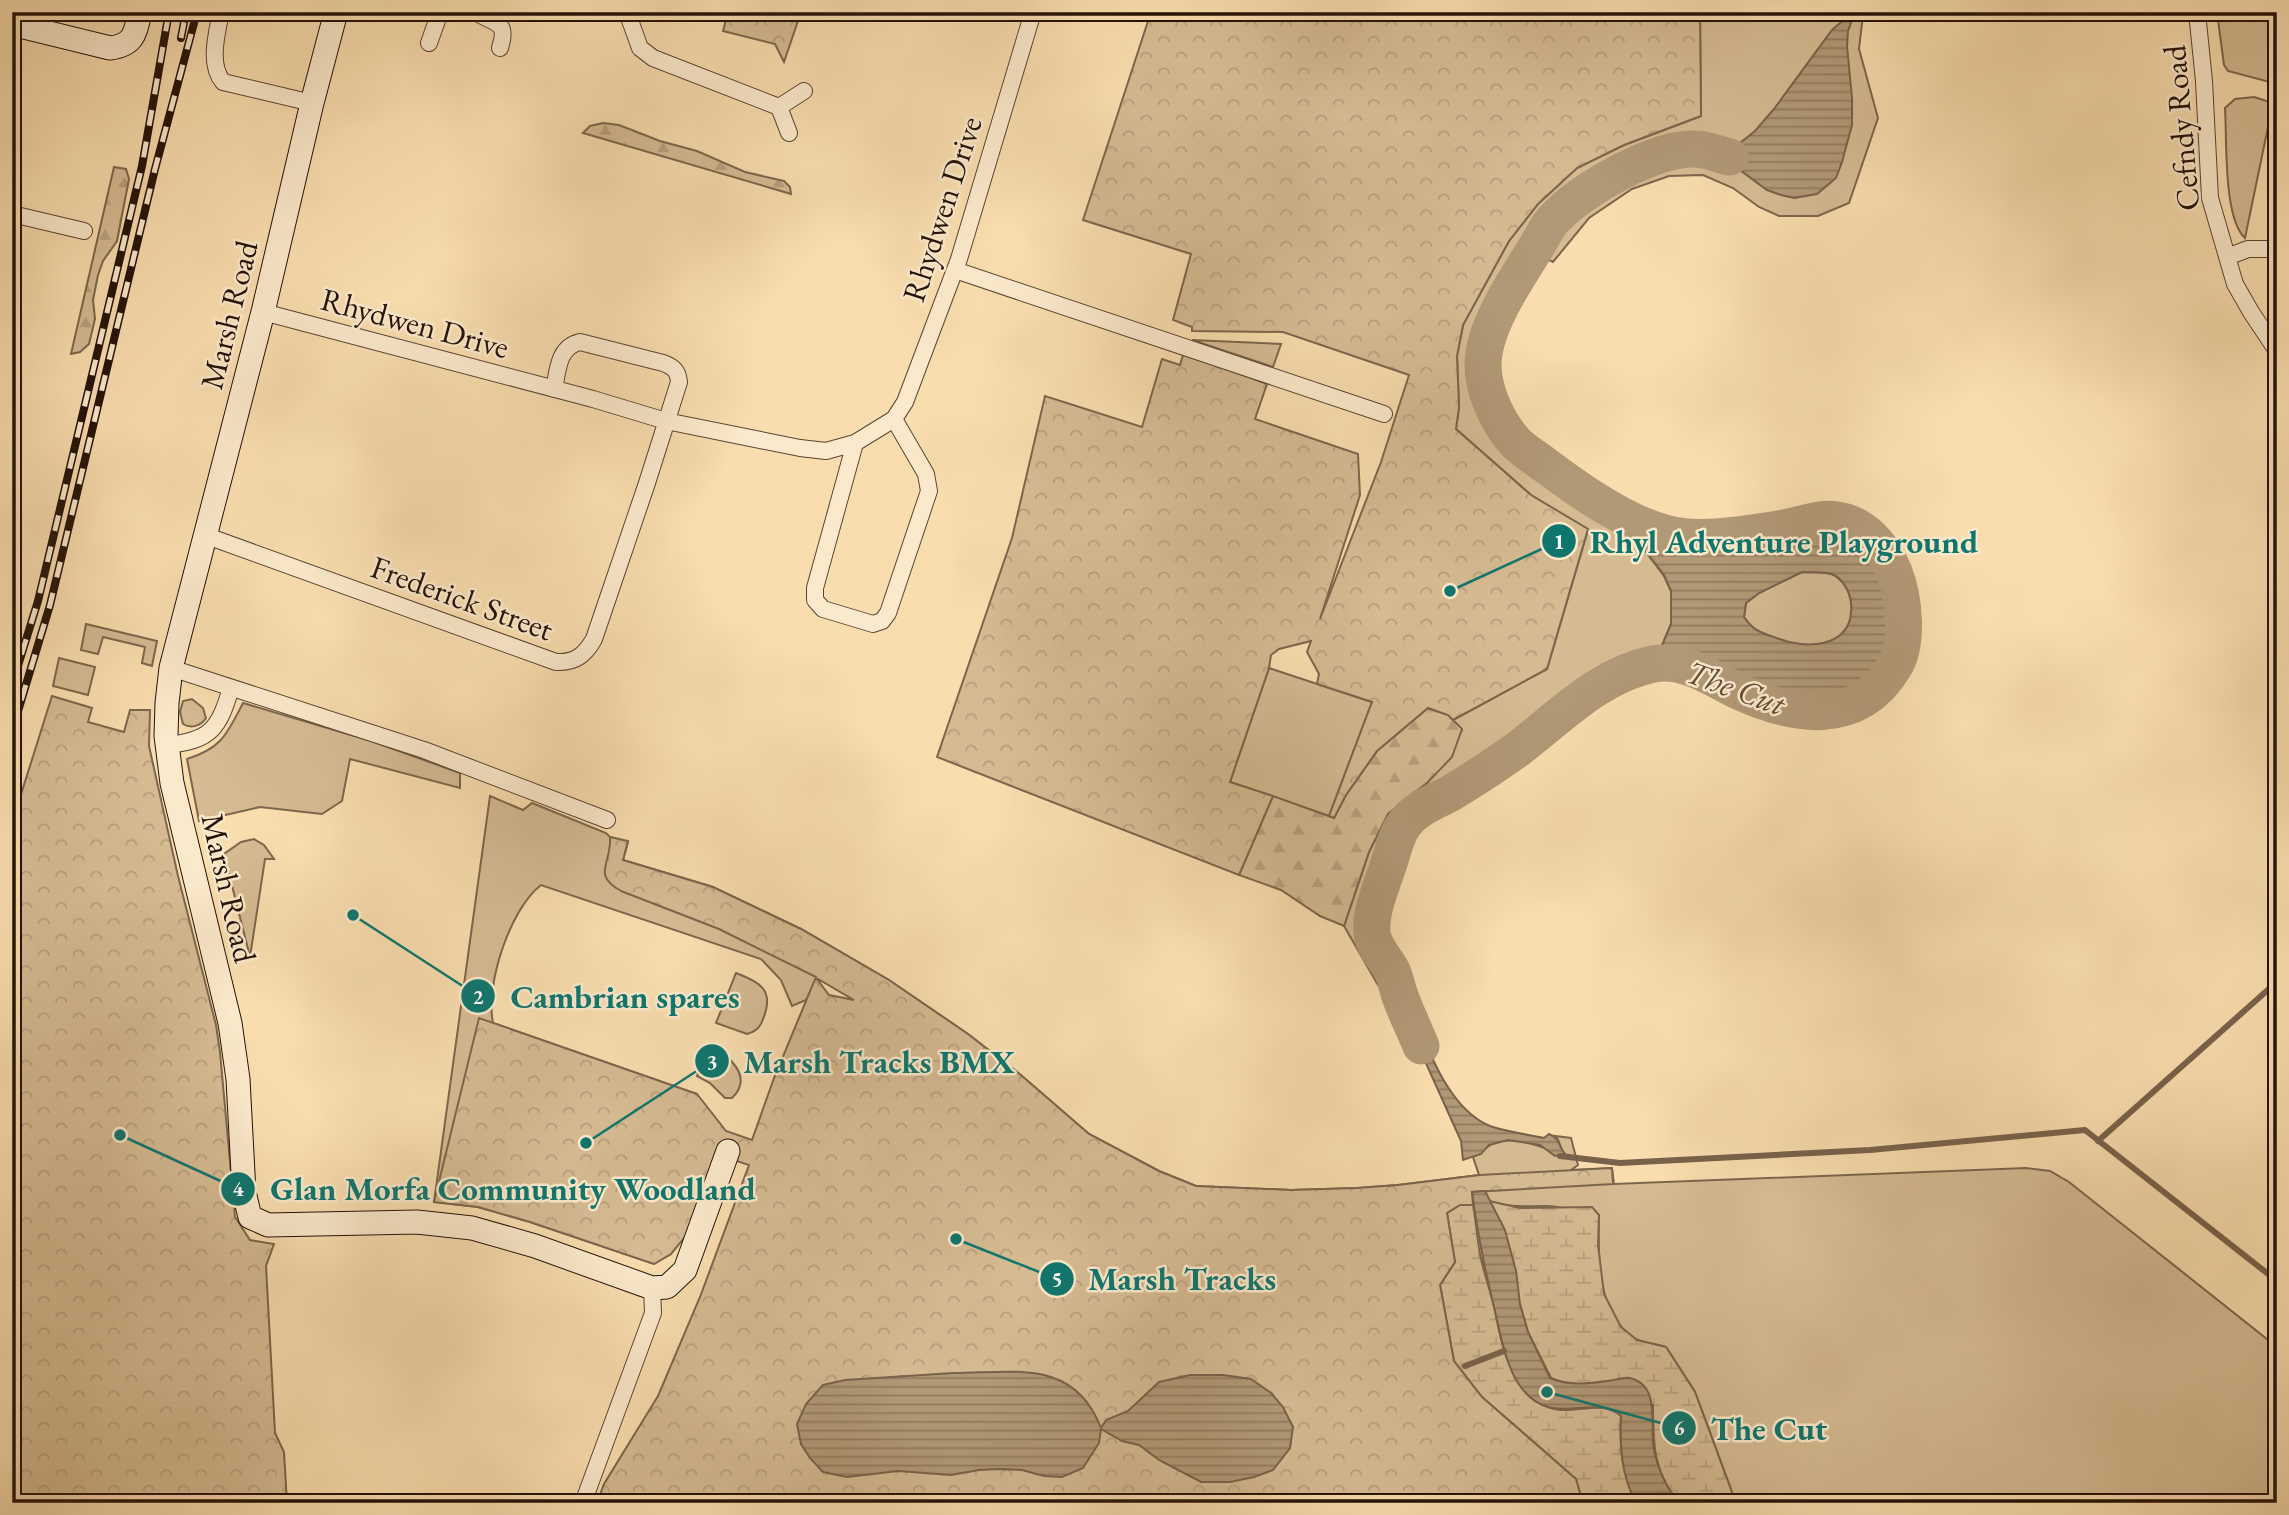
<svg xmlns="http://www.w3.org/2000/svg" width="2289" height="1515" viewBox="0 0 2289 1515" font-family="'EB Garamond',serif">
	<defs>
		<pattern id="forest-firs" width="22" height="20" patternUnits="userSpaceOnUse" patternTransform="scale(1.75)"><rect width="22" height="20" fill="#d5ba92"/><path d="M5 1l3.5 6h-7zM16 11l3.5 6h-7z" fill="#b79f7c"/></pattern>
		<pattern id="wetland-marsh" width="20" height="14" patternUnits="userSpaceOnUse" patternTransform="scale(1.75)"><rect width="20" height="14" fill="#d5ba92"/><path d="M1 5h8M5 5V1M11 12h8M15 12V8" fill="none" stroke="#b79f7c"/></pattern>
		<pattern id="park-crowns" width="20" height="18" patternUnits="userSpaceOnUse" patternTransform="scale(1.75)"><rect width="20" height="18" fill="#d5ba92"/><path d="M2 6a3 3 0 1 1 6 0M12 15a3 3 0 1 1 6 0" fill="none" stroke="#b79f7c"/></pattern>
		<pattern id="water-rules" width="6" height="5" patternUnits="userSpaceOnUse" patternTransform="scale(1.75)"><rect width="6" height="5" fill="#b19876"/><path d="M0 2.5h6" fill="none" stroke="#907b5f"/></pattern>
	</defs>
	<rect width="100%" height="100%" fill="#f9ddaf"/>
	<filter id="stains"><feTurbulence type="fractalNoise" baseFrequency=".00286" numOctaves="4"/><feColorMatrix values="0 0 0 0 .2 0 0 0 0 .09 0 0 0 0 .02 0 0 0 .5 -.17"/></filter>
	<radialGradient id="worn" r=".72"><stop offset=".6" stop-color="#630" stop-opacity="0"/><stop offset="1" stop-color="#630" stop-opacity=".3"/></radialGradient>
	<!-- grass -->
	<path fill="#d5ba92" stroke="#7c664c" stroke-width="2" d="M1700,12H1891L1863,15L1859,49L1878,118L1849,203L1818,216H1779L1759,207L1733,188L1703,175L1669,176L1632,189L1589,218L1553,262L1527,249L1498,292L1484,322L1477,350L1478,384L1486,410L1507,441L1530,462L1630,531L1664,576L1671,591V624L1661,648L1648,659L1627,665L1583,689L1490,759L1414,804L1395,824L1365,917L1368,945L1388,979L1378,985L1344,926L1369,852L1388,814L1428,782L1462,730L1453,720L1547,669L1588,530L1531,495L1456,429L1459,407L1457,356L1463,325L1509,241L1538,204L1577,168L1624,145L1701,116Z
		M2217,12H2277V84L2228,71L2224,65Z
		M2254,97L2273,103L2245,238C2223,218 2227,138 2225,108L2235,99Z
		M1192,340L1281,344L1273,367Z
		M1802,572C1811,573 1826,571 1834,575C1840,578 1845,585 1848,591C1852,599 1853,608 1851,617C1843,649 1803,649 1779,639C1762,633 1754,632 1744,617L1746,603L1759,593Z
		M86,624L157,641L152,666L142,663L145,647L103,637L98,654L81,650Z
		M59,658L95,667L88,695L53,686Z
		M1269,668L1372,702L1329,816L1230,782Z
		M192,699L203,708L206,718C201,726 191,729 183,724L180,712L183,701Z
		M243,703L371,741L460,773V788L350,759L342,801L322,814L260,807L199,821L187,759C222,748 227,734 243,703Z
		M490,796L523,810L532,803L606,833L610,837L628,842L623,860L713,887L801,929L889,980L968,1034L1022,1076L1089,1134L1159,1171L1196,1186L1291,1190L1357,1188L1398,1185L1479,1175L1473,1157C1481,1154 1485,1147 1492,1144C1517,1134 1540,1148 1564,1154C1559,1148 1561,1141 1555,1136L1571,1138L1578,1165L1571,1170L1612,1168L1614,1184L2026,1168L2050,1171L2069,1182L2277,1347V1503H1736L1695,1392L1666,1347C1656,1344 1643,1343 1634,1338C1596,1313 1598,1255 1599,1215C1582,1212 1562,1206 1544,1206C1524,1206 1509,1208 1489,1201L1484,1191L1472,1192L1473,1205H1460L1578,1503L856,1001L817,978L806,1000L792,1006L781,980L761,959L541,885C510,909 485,985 493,1023L697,1094L671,1254L654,1264L530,1222L478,1207L434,1202Z
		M254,839L264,845L274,859H265L250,957L224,854L241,842Z
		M736,973C760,982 775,990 763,1019C760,1028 756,1031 747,1034L716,1023Z
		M708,1046C729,1054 754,1077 732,1098H725L710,1083L697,1076Z"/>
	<!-- forest -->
	<path fill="url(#forest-firs)" stroke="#7c664c" stroke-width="2" d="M603,123L619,125L660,141L697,151L745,172L784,181L790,187L791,194L583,133L590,126Z
		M114,167L126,169L129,179L117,241L103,261L98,275L93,300L95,319L89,344L80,352L71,354Z
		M1428,708L1448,715L1462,729L1452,757L1428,782L1388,814L1369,852L1344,926L1320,916L1281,890L1239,875L1273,796L1334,818L1346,795L1377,751Z"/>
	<!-- wetland -->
	<path fill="url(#wetland-marsh)" stroke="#7c664c" stroke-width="2" d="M1489,1201L1520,1208L1592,1207L1599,1215L1598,1245L1604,1294L1621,1327L1637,1340L1666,1347L1695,1392L1736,1503H1679C1653,1472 1653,1443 1653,1405L1591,1383L1568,1385L1551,1378L1528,1332Z
		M1460,1205H1473C1476,1221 1477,1238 1480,1254C1483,1271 1490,1289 1494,1306C1501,1341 1505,1374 1535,1397C1538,1400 1543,1406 1548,1407C1572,1417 1599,1398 1621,1415C1619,1448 1622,1473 1636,1503H1578L1580,1493L1576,1479L1482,1397L1454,1361L1440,1285L1455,1262L1447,1213Z"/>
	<!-- park -->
	<path fill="url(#park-crowns)" stroke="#7c664c" stroke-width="2" fill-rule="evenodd" d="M728,12H801L784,62L775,44L723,31Z
		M1151,12H1700L1701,116L1624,145L1577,168L1538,204L1509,241L1463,325L1457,356L1459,407L1456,429L1531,495L1588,529L1547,669L1453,720L1448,715L1428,708L1377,751L1346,795L1334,818L1329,816L1372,702L1317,684L1319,674L1307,652L1311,641L1279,649L1271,655L1269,668L1230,782L1273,796L1239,875L937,757L1012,538L1045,396L1142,427L1162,359L1180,365L1184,352L1267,384L1255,419L1358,454L1360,495L1320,619L1381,462L1409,375L1283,332L1192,331V327L1173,320L1191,254L1083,220Z
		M52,696L92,708L88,722L124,732L130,710H150L149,746L178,876L216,1025L220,1052L235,1217L250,1240L274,1244L266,1266L275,1433L284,1452L287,1503H12V823Z
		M610,837L628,841L623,860L713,887L801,929L889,980L968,1034L1022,1076L1089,1134L1159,1171L1196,1186L1291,1190L1357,1188L1398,1185L1480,1175L1612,1168L1613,1184L1472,1192L1473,1205H1460L1447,1213L1455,1262L1440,1285L1454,1361L1482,1397L1576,1479L1580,1493L1578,1503H597L604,1484L658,1396L700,1297L749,1165L719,1155L690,1231L671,1254L654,1264L530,1222L478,1207L434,1202L479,1018L697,1094L726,1131L752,1140L774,1078L816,977L719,929L621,891C591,874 612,864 610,837ZM817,979H818L854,1000L829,995Z"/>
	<!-- water -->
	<path fill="url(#water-rules)" stroke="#79624a" stroke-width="2" fill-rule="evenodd" d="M1853,12H1855L1848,31L1847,46L1852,98V125L1842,162L1836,178L1817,194L1794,198L1781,195L1767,190L1737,168L1702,157L1684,156L1642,163L1698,145L1718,147L1740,143L1755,131L1774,109L1832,30Z
		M1571,485C1606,506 1640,529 1681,537C1705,541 1762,532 1787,527C1834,518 1865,514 1890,564C1902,589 1906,624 1902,652C1898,677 1866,701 1843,709C1835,712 1826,710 1817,710C1790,710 1766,702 1741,692C1714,680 1687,659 1656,663C1650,664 1642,667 1636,669L1661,648L1671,624V591L1664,575L1630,531ZM1802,572C1811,573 1826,571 1834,575C1840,578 1845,585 1848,591C1851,598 1852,604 1851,612C1849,648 1805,649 1779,639C1762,633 1754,632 1744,617L1746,603L1759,593Z
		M1406,997C1424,1037 1445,1108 1490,1126C1507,1132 1527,1134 1544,1138L1549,1134C1561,1139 1558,1146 1565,1154L1555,1156L1540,1145L1508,1140L1489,1145L1481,1154L1463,1160L1461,1141L1398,1001Z
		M1485,1191L1505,1230L1516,1271L1520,1304L1528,1332L1550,1378C1572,1387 1591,1383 1614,1380C1618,1379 1626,1377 1630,1378C1662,1386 1649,1427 1654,1450C1658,1469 1666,1487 1679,1503H1636C1621,1474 1620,1448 1621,1416C1601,1398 1572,1414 1548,1407C1507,1395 1502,1337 1493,1303C1484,1266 1477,1230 1472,1192Z
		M953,1373C1015,1373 1074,1358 1101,1428L1106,1420L1128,1411L1159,1382L1190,1375H1223L1251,1379L1271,1393L1283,1407L1293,1427L1290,1448L1273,1470L1254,1477L1230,1482H1201L1159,1460L1139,1445L1122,1441L1101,1429L1099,1443L1083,1468L1062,1477L1044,1476L1022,1470L1000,1469L979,1470L951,1475L898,1471L847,1477L823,1472L810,1458L801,1444L797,1424L806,1404L823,1385L845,1380Z"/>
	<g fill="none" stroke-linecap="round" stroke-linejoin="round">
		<!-- stream -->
		<path stroke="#79624a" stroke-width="6" d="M2098,1141L2270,988L2277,987
			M1560,1156L1620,1163L1870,1150L2085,1130L2277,1281
			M1465,1366L1504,1351"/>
		<!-- river -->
		<path stroke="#b19876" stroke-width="37" d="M1421,1046C1414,1029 1406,1013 1400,996C1397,988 1396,979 1392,971C1385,957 1373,948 1372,932C1370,910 1383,883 1389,863C1394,849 1396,833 1406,822C1417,808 1436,801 1451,793C1474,779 1496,765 1518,749C1560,717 1599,675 1653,664C1683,658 1710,677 1736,690C1793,717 1857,728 1894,667C1909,644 1904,597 1894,572C1883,547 1865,524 1837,520C1819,517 1801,525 1784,528C1753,533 1718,539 1687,537C1640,534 1581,492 1545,465C1536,458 1524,451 1516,443C1496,421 1479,384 1484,353C1489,319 1517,278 1535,249C1541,240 1546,227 1554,219C1580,190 1656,147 1695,149C1707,149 1719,155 1730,157"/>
		<defs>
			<path id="street" d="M221,12C217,33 208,64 223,82L312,103
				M627,12L640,48L653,58L779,107L804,91
				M2197,12L2204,81L2210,198L2235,284L2251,312L2277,351
				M477,13C498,25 508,22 500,48
				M429,43L440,12
				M779,107L789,133
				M12,214L84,231
				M2227,257L2248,249H2273
				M955,270L1384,414
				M263,312L593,399L666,421L800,448L826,451L855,443L894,419L905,402L959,259L1033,12
				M855,443L815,588V600L823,609L873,624L882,621L888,613L929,491L926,474L894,419
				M207,536L556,662C575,663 585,655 594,639L647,483L679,382C678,371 674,367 663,363L580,342C558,347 558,370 554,389
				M171,668L424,750L607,820
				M167,745C211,741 219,728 231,688
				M583,1503L653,1313L652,1288"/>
			<path id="secondary" d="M336,12L312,103L263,312L171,668L167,703L166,736L172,783L230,1023L238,1079L244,1192L250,1217L268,1225L417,1222L472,1228L535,1246L652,1288L667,1287L685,1270L728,1151
				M12,24L110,48C134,45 135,34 140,12"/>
		</defs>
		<!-- street casing -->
		<use href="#street" stroke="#594531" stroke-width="18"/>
		<!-- secondary casing -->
		<use href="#secondary" stroke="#241207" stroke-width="25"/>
		<!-- street -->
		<use href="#street" stroke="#fbe9cb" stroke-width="16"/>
		<!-- secondary -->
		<use href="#secondary" stroke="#fbe9cb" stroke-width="23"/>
		<defs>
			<path id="rail" d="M181,38L186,12
				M12,685L38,601L142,166L169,12
				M12,731L50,605L155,169L197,12"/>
		</defs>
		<!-- rail casing -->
		<use href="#rail" stroke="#241207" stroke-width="8"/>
		<!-- rail -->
		<use href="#rail" stroke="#fbe9cb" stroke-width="5" stroke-dasharray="16" stroke-linecap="butt"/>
	</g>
	<g text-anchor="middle" stroke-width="5" stroke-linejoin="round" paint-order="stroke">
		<!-- street labels -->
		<g font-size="32" fill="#241207" stroke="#fbe9cb">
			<text transform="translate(2181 128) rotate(-95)" y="11">Cefndy Road</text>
			<text transform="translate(942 209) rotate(-72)" y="11">Rhydwen Drive</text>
			<text transform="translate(229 315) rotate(-76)" y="11">Marsh Road</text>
			<text transform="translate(415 323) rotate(15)" y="11">Rhydwen Drive</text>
			<text transform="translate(462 598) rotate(20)" y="11">Frederick Street</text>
			<text transform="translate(229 888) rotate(77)" y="11">Marsh Road</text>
		</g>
		<!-- water labels -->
		<g font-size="33" font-style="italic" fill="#634e39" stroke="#fbe9cb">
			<text transform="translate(1736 687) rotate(20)" y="12">The Cut</text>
		</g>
	</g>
	<!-- callouts -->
	<path fill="none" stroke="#0f766e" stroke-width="2.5" d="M1450 591L1559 541M353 915L478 996M586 1143L712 1061M120 1135L238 1189M956 1239L1057 1279M1547 1392L1679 1428"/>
	<g fill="#0f766e" stroke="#fbe9cb" stroke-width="2.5">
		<circle cx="1450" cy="591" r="7"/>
		<circle cx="353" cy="915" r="7"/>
		<circle cx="586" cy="1143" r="7"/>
		<circle cx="120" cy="1135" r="7"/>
		<circle cx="956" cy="1239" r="7"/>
		<circle cx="1547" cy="1392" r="7"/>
		<circle cx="1559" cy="541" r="18"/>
		<circle cx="478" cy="996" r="18"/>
		<circle cx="712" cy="1061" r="18"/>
		<circle cx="238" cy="1189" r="18"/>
		<circle cx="1057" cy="1279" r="18"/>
		<circle cx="1679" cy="1428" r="18"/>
	</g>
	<g font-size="21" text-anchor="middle" font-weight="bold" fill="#fff">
		<text x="1559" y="549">1</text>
		<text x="478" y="1004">2</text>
		<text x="712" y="1069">3</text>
		<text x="238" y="1196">4</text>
		<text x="1057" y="1286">5</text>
		<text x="1679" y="1435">6</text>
	</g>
	<g font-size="33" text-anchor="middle" font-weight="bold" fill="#0f766e" stroke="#fbe9cb" stroke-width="5" stroke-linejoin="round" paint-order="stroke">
		<text x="1784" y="553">Rhyl Adventure Playground</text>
		<text x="625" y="1008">Cambrian spares</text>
		<text x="879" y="1073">Marsh Tracks BMX</text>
		<text x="513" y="1200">Glan Morfa Community Woodland</text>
		<text x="1182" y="1290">Marsh Tracks</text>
		<text x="1769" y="1440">The Cut</text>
	</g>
	<!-- margin -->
	<rect width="2289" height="1515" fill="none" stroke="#f9ddaf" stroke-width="42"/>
	<rect x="14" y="14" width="2261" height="1487" fill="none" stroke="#241207" stroke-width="3.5"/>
	<rect x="21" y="21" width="2247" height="1473" fill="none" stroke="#241207" stroke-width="2"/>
	<rect width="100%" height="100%" filter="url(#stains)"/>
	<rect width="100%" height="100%" fill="url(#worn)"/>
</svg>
